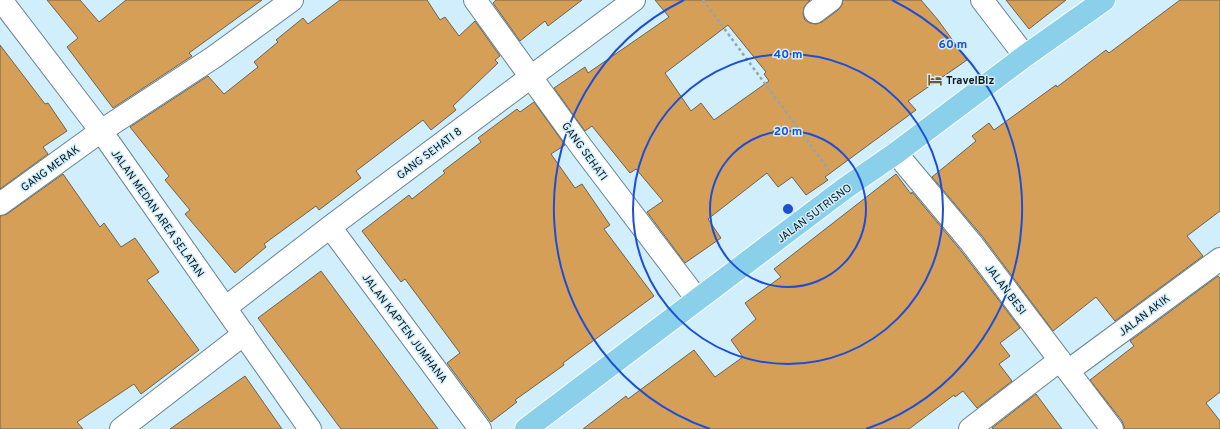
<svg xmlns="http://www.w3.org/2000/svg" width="1220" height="429" viewBox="0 0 1220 429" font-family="Overpass,sans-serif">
	<rect width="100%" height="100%" fill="#d0eefc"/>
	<!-- building -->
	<path fill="#d69f58" stroke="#71614c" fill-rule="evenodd" d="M47,0H80L99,22L126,0H262L189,53L192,56L113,108L67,47L78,38Z
		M340,0H427L440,20L445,17L459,36L475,21L500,56L495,60L498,63L453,106L456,110L431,130L423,120L356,171L361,178L319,210L316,206L264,244L266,247L235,273L185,214L190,210L165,180L169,176L130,127L208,76L224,94L258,67L254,62L278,42L276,40L303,18L308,24Z
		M496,0H582L548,26L545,21L520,41L493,3Z
		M655,0H810L804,7L803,14L805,20L810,23L816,24L822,22L838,10L842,5L843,0H921L938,20L967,60L908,101L916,110L825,177L828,180L806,195L792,177L778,187L767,173L708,219L721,238L685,263L647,212L663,201L636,169L630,173L592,126L585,131L554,88L585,67L588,73L669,17ZM728,25L766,72L764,74L769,81L714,120L701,103L691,111L665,73Z
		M1006,0H1066L1029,29Z
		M1180,0H1220V211L1187,236L1203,256L1115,321L1096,297L1053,331L982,236L932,177L976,141L972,136L989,123L994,130L1056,85L1057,87L1106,50L1109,53Z
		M0,45L45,104L48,103L67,131L43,147L48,154L0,189Z
		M534,102L565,145L551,154L575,188L582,184L610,225L604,229L654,296L563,363L564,365L515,400L517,402L491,422L447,363L460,353L405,279L401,282L362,231L409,195L412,199L445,173L443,171L481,142L478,138L517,109L520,112Z
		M63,174L100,227L104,223L121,247L135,238L159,272L147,280L199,350L141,394L134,384L77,422L83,429H0V216L7,214Z
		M896,174L911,194L912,192L962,252L1020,328L1000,343L1010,356L999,364L1012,381L977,408L963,391L955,397L954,395L909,429H583L626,396L628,399L694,350L715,377L743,357L731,340L756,319L745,303L781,277L774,269Z
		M321,271L438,429H341L258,318Z
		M1218,276L1220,278V392L1206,403L1220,421V429H1125L1122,421L1090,380L1134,346L1130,341Z
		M245,376L282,429H170Z
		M1036,394L1062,429H994L992,428Z"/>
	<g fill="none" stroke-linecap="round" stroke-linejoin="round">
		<defs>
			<path id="minor" d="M1,0L101,131L310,429
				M475,0L583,149L697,299
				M982,0L1025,56
				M815,12L831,0
				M896,153L972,244L1112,429
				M0,204L101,131L214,57L292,0
				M330,227L480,429
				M225,308L330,227L634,0
				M1068,371L1220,259
				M121,429L244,334
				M970,429L1060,360"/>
			<path id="major" d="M526,429L844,189L896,153L1025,56L1104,0"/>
		</defs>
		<!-- minor casing -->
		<use href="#minor" stroke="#688491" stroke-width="24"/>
		<!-- major casing -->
		<use href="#major" stroke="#fff" stroke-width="24"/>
		<!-- path -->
		<path stroke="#8ea6b0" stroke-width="2.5" stroke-dasharray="3 3" stroke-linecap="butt" d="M703,0L829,170"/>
		<!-- minor -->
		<use href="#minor" stroke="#fff" stroke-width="22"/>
		<!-- major -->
		<use href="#major" stroke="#8bd0ea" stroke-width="22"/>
	</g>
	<!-- distance rings -->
	<g fill="none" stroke="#1d4ed8" stroke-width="2">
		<circle cx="788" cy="209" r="78"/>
		<circle cx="788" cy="209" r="155"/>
		<path d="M710 429A233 233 0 0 1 684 0M892 0A233 233 0 0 1 866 429"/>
	</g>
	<!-- icons -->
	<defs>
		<symbol id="hotel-bare" viewBox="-9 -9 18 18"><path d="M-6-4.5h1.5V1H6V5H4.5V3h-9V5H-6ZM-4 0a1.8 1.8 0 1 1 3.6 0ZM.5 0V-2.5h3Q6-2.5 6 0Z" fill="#75562b" stroke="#d0eefc" stroke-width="2.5" paint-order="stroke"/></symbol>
	</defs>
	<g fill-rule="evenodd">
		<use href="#hotel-bare" x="925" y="70" width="20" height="20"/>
	</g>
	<g text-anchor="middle" stroke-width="3" stroke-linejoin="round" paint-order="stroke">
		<!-- poi labels -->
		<g font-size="11" font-weight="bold" fill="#0c171b" stroke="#d0eefc" text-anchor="start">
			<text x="946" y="84">TravelBiz</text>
		</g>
		<!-- street labels -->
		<g font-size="11" fill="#0c171b" stroke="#d0eefc">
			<text transform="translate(585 151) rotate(54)" y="4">GANG SEHATI</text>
			<text transform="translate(429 153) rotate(-37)" y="4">GANG SEHATI 8</text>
			<text transform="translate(50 168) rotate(-36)" y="4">GANG MERAK</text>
			<text transform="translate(158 213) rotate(55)" y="4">JALAN MEDAN AREA SELATAN</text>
			<text transform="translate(814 213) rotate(-37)" y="4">JALAN SUTRISNO</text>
			<text transform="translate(1006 289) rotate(53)" y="4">JALAN BESI</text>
			<text transform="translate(1144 315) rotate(-37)" y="4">JALAN AKIK</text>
			<text transform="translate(405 328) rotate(53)" y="4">JALAN KAPTEN JUMHANA</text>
		</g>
	</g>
	<circle cx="788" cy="209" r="6" fill="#1d4ed8" stroke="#d0eefc" stroke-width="2"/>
	<g font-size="12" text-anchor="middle" font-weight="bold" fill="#1d4ed8" stroke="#d0eefc" stroke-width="3" stroke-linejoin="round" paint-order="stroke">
		<text x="953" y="48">60 m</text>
		<text x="788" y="58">40 m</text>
		<text x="788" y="135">20 m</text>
	</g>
</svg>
